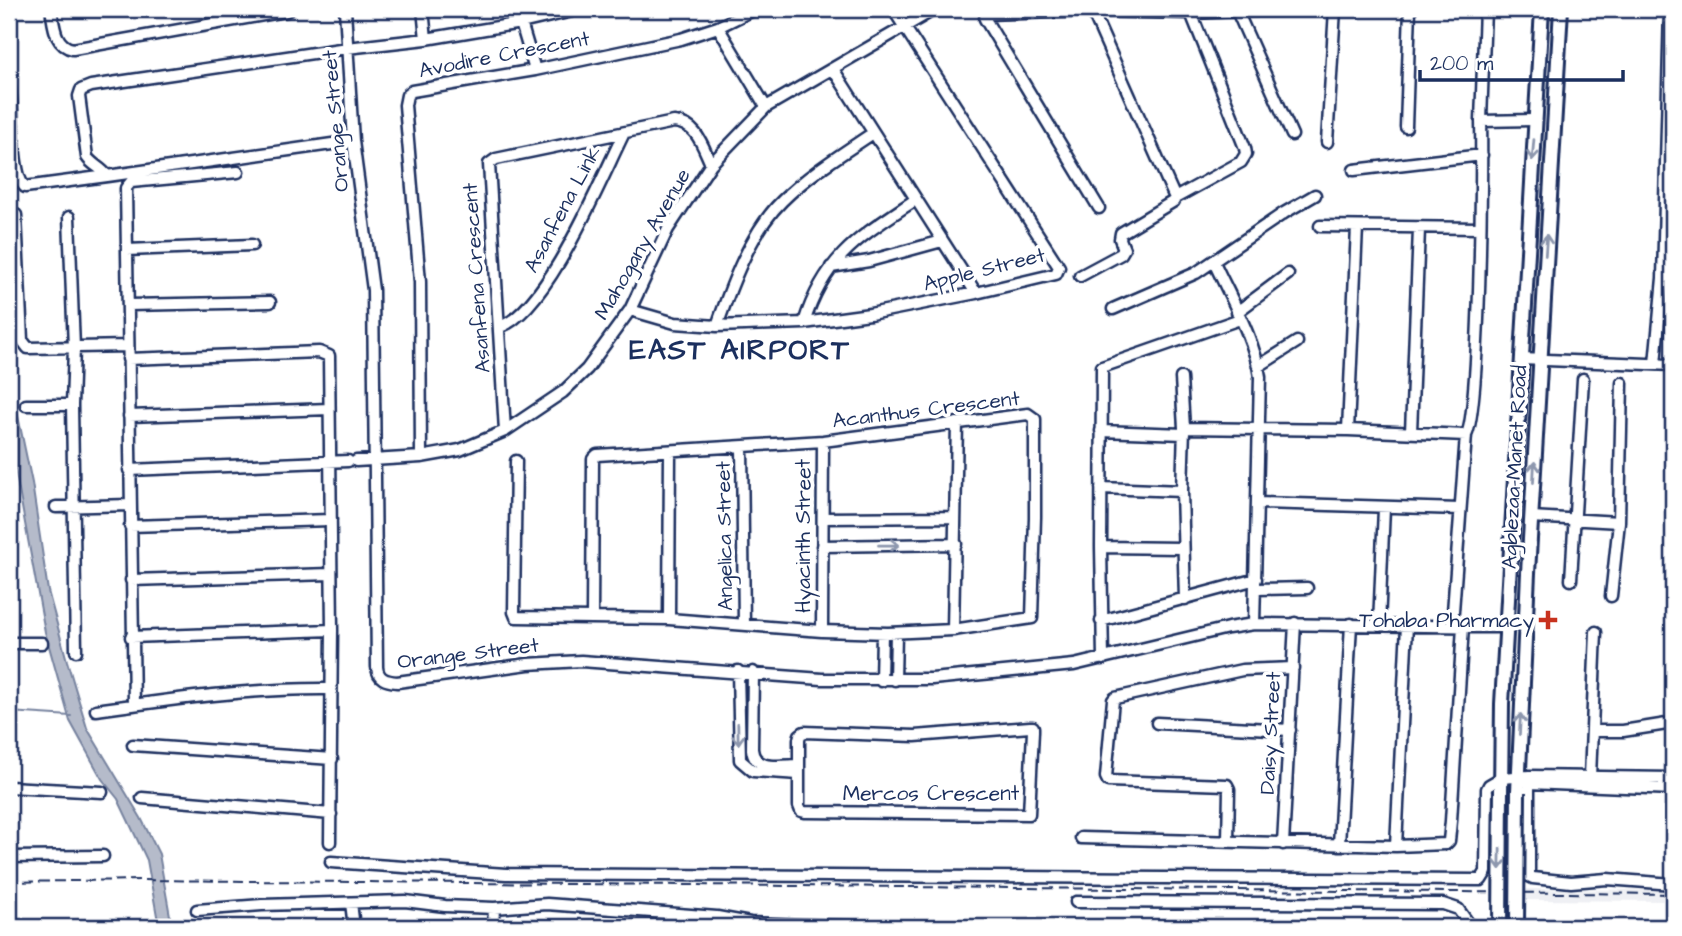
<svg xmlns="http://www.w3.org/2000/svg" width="1682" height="936" viewBox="0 0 1682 936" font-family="'Architects Daughter',sans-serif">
	<rect width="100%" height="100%" fill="#fff"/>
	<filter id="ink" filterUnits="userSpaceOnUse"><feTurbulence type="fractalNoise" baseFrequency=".0143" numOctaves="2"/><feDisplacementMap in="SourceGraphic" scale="14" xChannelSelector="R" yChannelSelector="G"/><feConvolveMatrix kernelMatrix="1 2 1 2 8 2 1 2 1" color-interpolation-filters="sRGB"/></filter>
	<g filter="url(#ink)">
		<!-- built -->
		<path fill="#eff0f4" d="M1521,889L1673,890V901L1523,900Z"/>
		<!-- water -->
		<path fill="#b5bbca" stroke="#77839f" stroke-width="2" d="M9,373L32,483L48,591L67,661L87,728L141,818L159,854L172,927H159L147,860L118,799L102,779L70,721L45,632L9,436Z"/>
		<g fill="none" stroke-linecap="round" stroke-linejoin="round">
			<!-- stream -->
			<path stroke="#77839f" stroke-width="2" d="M9,712L71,716"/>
			<defs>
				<path id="minor" d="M51,9C54,24 54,46 73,49L286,11L290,9
					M345,9L353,141L373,290L377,667C378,679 386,681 397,682L528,664L581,661L822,679H932L1074,665L1228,628L1254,624L1506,627
					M423,9L426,39
					M1485,9L1481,121L1536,120
					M1237,11L1292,135
					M521,23L535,70
					M718,27L766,107
					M833,69L976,293
					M9,83C14,106 11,175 25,187L107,176
					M1406,127L1410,9
					M353,141L107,176C101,167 93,166 87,157L79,96L81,90L91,86L347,48L426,39L521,23L581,9
					M1327,142L1335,9
					M1354,170L1482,155
					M1175,198L1241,162L1246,154L1245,148L1191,13
					M1099,208L985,19L986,14L1092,11L1191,13L1302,9
					M16,215L22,340L28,348L128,346
					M69,217L74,348L72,405L76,651
					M1320,226L1480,228
					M127,250L252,245
					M1214,262C1230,297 1255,340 1260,377L1254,624
					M831,267L869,261L942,241
					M1080,276L1121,254L1124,249L1120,239L1121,233L1174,201L1175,198L1092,11
					M1663,278L1673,277
					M128,305L270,302
					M1113,309L1196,273L1284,213L1315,195
					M630,310L675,323L717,326L804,323L870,314L976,293L1056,274L1059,267L893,9
					M1237,312L1288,274
					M804,323C825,256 860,237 915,200
					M717,326C731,286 751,231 782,201C809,174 842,154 873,133
					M500,327C548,310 601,179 624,133
					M128,359L319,352L329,356L332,630L330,842
					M1521,359L1673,365
					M1655,364L1663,278L1670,9
					M1259,366L1297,342
					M1181,378L1184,428L1182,491L1185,599
					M26,405H72
					M129,416L329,409
					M1184,428L1348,430L1466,435
					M1348,430L1357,227
					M505,431L489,164L496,159L674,122C697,124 702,145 711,164
					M1101,431L1184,434
					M1411,432L1419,229
					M742,447L744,625
					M421,457L420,282L405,105L407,95L412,91L535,70L681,39L718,27L755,9
					M356,461L421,457L460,450L505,431L563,392L587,369L630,310L668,229L711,164L766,107L930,12
					M516,461L514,612L516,617L592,618L593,459L597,455L823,441L1028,414L1035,419V517L1032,618L953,630L888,633L822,631L669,619L592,618
					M129,470L348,461
					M1101,488L1182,491
					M1258,503L1460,509
					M56,507L130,505
					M1531,517L1619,522
					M823,518L955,517
					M130,526L331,520
					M822,546L956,544
					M1101,547L1182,548
					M131,580L331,574
					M1571,580L1583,379
					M1256,589L1307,588
					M1611,596L1619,522L1622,383
					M669,619L670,451
					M1101,621L1256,579
					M1379,625L1384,508
					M1452,625L1466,435C1480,419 1482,160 1481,121
					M953,630L957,423
					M822,631L823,441
					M131,637L332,630
					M9,643H42
					M1103,659L1101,547L1102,367L1240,319
					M738,671L740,760L753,771L799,774
					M753,672L752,749C754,772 782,765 799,765
					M895,680L896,633
					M881,681L882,633
					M134,705L126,188L131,182L238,172
					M96,710C175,699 252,688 331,689
					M1157,723L1290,730
					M1030,727H1033V731L1029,814L805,812L801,811L799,806V739L800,735L804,732L915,736Z
					M1592,731H1623L1673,723
					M133,745L332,759
					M1590,777L1596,632
					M1524,781L1529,783L1673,789
					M1529,783V876L1533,878L1571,882L1607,879L1673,884
					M9,787L102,792
					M142,798L331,814
					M1081,838L1396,846L1446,844L1449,841L1451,821L1463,626
					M1228,841L1229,789L1227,785L1108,781L1106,777L1113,700L1115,698L1242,670L1293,668
					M1283,844L1295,623
					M1339,845L1351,624
					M1396,846L1407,625
					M9,857L103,856
					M331,862L506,874L1481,880L1486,872L1487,789L1489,785L1501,778L1529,776L1673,778
					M1076,902L1443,904L1458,909L1471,927
					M351,903L354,927
					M197,910L262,905L405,901L445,906L494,908L547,904L717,917L750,923L871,927
					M493,927L494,908"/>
				<path id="major" d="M1501,792L1502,704L1542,9
					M1518,792L1528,573L1561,9"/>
			</defs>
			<!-- minor casing -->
			<use href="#minor" stroke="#1b2f5e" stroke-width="15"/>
			<!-- major casing -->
			<use href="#major" stroke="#1b2f5e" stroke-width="18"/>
			<!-- minor -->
			<use href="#minor" stroke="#fff" stroke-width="10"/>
			<!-- major -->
			<use href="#major" stroke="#fff" stroke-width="12"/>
			<!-- rail -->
			<path stroke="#1b2f5e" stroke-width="2" stroke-dasharray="10 5" stroke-linecap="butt" d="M9,882L139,880L1673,894"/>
			<defs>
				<path id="major-bridge" d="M1500,927L1501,792
					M1517,927L1518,792"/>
			</defs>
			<!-- major-bridge casing -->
			<use href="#major-bridge" stroke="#1b2f5e" stroke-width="18" stroke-linecap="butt"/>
			<!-- major-bridge -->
			<use href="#major-bridge" stroke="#fff" stroke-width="12"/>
		</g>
		<!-- one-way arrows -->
		<defs><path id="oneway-shaft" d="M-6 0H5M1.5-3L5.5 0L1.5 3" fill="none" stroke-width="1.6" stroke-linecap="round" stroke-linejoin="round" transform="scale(1.75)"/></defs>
		<g stroke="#8d97ae">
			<use href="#oneway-shaft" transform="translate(1533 150) rotate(95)"/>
			<use href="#oneway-shaft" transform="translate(1546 245) rotate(-86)"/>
			<use href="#oneway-shaft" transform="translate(1534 472) rotate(-87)"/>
			<use href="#oneway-shaft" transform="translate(889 545) rotate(-1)"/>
			<use href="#oneway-shaft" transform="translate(1520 724) rotate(-87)"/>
			<use href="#oneway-shaft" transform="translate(738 734) rotate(89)"/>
			<use href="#oneway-shaft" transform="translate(1500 859) rotate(91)"/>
		</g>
	</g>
	<!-- markers -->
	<path fill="#c8321e" stroke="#fff" stroke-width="2.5" d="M1544.5 609.5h7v7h7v7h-7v7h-7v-7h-7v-7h7z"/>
	<g text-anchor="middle" stroke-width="7" stroke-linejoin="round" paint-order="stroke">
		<!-- street labels -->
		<g font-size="21" fill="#1b2f5e" stroke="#fff">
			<text transform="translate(504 54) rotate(-11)" y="7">Avodire Crescent</text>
			<text transform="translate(335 121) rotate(-95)" y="7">Orange Street</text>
			<text transform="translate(562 209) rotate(-62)" y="7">Asanfena Link</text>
			<text transform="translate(642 244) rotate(-60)" y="7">Mahogany Avenue</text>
			<text transform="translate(984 269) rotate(-14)" y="7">Apple Street</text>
			<text transform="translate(476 278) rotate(-94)" y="7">Asanfena Crescent</text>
			<text transform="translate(926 409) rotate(-7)" y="7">Acanthus Crescent</text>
			<text transform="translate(1514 467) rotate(-87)" y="7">Agblezaa-Manet Road</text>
			<text transform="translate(724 536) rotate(-91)" y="7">Angelica Street</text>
			<text transform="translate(803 536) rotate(-90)" y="7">Hyacinth Street</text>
			<text transform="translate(468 653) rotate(-7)" y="7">Orange Street</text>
			<text transform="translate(1270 733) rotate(-87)" y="7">Daisy Street</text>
			<text x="931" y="800">Mercos Crescent</text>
		</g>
		<!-- poi labels -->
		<g font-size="21" fill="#1b2f5e" stroke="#fff" text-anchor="end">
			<text x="1534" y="627">Tohaba Pharmacy</text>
		</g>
		<!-- district labels -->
		<g font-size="28" font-weight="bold" letter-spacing="2" fill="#1b2f5e" stroke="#fff">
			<text x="740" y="359">EAST AIRPORT</text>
		</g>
	</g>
	<!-- margin -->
	<rect width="1682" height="936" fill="none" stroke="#fff" stroke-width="35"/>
	<rect x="18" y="18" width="1647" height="901" fill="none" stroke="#1b2f5e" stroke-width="2.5" filter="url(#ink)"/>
	<!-- scale -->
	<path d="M1420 70v10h203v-10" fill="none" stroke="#1b2f5e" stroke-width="3.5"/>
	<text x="1430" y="70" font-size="21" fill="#1b2f5e" stroke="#ffffff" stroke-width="5" paint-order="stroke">200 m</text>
</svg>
